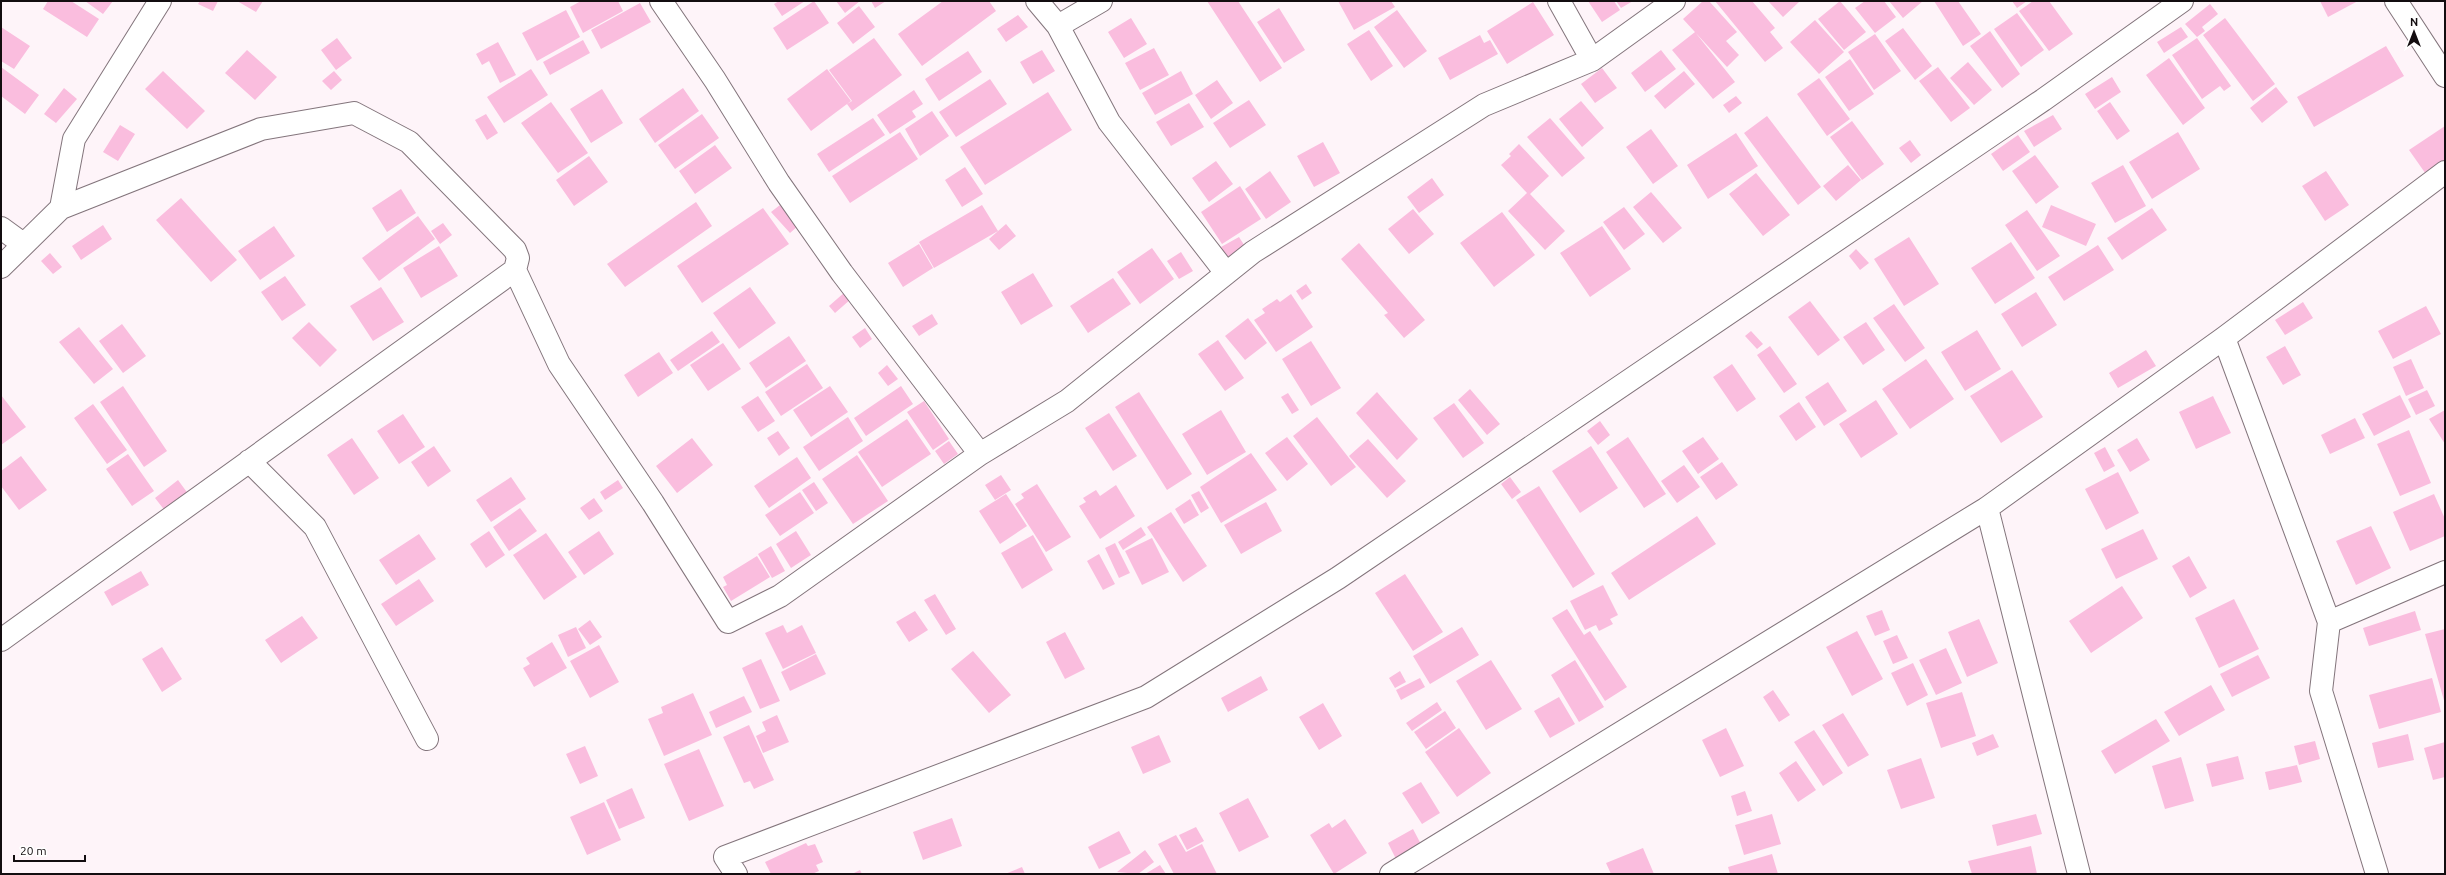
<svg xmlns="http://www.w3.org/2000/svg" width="2446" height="875" viewBox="0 0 2446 875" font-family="Ubuntu,sans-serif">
	<rect width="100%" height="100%" fill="#fef4f9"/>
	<!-- building -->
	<path fill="#fabdde" d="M48,1H71L99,19L87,37L43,9Z
		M85,1H113L103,14Z
		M200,1H218L213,11L198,4Z
		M237,1H263L256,12Z
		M581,1H618L623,11L583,33L570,7Z
		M779,1H805L782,16L774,4Z
		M814,1L829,23L787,50L773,28Z
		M836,1H860L845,13Z
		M871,1H886L875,8Z
		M943,1H989L996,11L922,66L898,34Z
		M1207,1H1238L1282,68L1260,82Z
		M1338,1H1391L1395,7L1354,30Z
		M1588,1H1614L1620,10L1602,22Z
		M1616,1H1633L1621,8Z
		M1703,1H1709L1737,32L1726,41L1739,55L1727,67L1683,19Z
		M1715,1H1752L1775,28L1770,32L1783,48L1765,62Z
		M1768,1H1799V2L1783,17Z
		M1840,1L1866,32L1844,50L1818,19Z
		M1865,1H1884L1896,17L1875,33L1855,8Z
		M1889,1H1923L1903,18Z
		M1934,1H1958L1981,34L1963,46Z
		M2012,1H2027L2017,8Z
		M2033,1H2049L2073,34L2049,51L2019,11Z
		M2320,1H2358L2328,17Z
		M1533,2L1554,35L1507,64L1487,31Z
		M640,3L651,22L601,49L591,30Z
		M2210,4L2218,14L2202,27L2205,31L2197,37L2185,24Z
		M859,6L875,27L853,44L837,23Z
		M1279,8L1305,50L1284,63L1257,22Z
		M566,10L580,37L537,61L522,33Z
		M1397,10L1427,51L1404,68L1374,27Z
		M2017,13L2044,50L2021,67L1994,29Z
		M1018,15L1028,27L1006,42L997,29Z
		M1131,18L1147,44L1124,58L1108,32Z
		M2225,18L2275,84L2253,101L2203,35Z
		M1815,20L1844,52L1819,74L1790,42Z
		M1,27L30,46L14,69L1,61Z
		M2181,27L2188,37L2164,53L2157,42Z
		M1903,28L1932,66L1915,80L1885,41Z
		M1369,30L1393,66L1371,81L1347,44Z
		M1990,31L2020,74L2002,88L1970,46Z
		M1695,32L1735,82L1713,99L1672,50Z
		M1875,34L1901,71L1874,90L1848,52Z
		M1480,35L1484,43L1490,40L1498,54L1450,80L1438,58Z
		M337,38L352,58L336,70L321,50Z
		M874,38L902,75L852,111L847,104L852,101L829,70Z
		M2197,38L2231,86L2224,91L2220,86L2202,99L2172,55Z
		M583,40L590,53L550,75L543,62Z
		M498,42L516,75L500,83L489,61L482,65L476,54Z
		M2386,46L2404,76L2314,127L2297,97Z
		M1154,48L1169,75L1140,90L1125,63Z
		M247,50L277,77L255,100L225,73Z
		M1042,50L1055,71L1033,84L1020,62Z
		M1661,50L1676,69L1645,92L1631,73Z
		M968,51L982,72L939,101L925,79Z
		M2169,58L2205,108L2183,125L2146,75Z
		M1850,59L1874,94L1849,111L1825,77Z
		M1968,62L1992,90L1974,105L1950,78Z
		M1,67L39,95L25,114L1,96Z
		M1938,67L1970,108L1951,122L1919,81Z
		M1602,68L1617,88L1595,103L1581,84Z
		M531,69L548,95L504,123L487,97Z
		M827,69L851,101L811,131L787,99Z
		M163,71L205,111L187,129L145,89Z
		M334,71L342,80L331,90L322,81Z
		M1181,71L1193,94L1155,115L1142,93Z
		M1684,71L1695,84L1665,109L1654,96Z
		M2112,77L2121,92L2095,109L2085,94Z
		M1819,78L1850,119L1827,136L1797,94Z
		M990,79L1007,104L956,137L939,112Z
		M1217,80L1233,103L1211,119L1195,95Z
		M2276,87L2288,102L2262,123L2250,108Z
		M64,88L77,99L56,123L44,114Z
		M683,88L699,111L655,143L639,119Z
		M602,89L623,123L591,143L570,109Z
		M914,90L923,104L912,111L916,117L890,134L877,115Z
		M1048,92L1072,130L985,185L960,147Z
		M1736,96L1742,103L1729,113L1723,105Z
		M1249,100L1266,125L1230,148L1213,123Z
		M1581,101L1604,128L1582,147L1559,119Z
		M551,102L588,153L558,173L521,123Z
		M2110,102L2130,131L2117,140L2097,111Z
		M1189,103L1204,127L1171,146L1156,122Z
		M932,111L949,136L920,156L905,129Z
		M486,114L498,133L487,140L475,120Z
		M702,114L719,138L675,169L658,145Z
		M2053,115L2062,129L2034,147L2024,131Z
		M1767,116L1821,187L1798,205L1744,133Z
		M873,118L885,135L829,172L817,154Z
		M1550,118L1585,158L1562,177L1527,137Z
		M1852,121L1884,164L1862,180L1830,137Z
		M120,125L135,134L118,161L103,152Z
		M2445,126V165L2428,177L2409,150Z
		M1651,129L1678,166L1653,184L1626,147Z
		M900,132L918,159L850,203L832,176Z
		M2178,132L2200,169L2152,199L2129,162Z
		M1736,133L1758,166L1708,199L1687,165Z
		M2018,135L2030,152L2003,171L1991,154Z
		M1910,140L1921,155L1911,163L1899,148Z
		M1323,142L1340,173L1314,187L1297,156Z
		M1519,144L1549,176L1530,194L1565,231L1545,250L1508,211L1527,193L1501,165L1511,156L1509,154Z
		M715,145L732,168L695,194L679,171Z
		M2035,155L2059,187L2036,204L2012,171Z
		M589,156L608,182L574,206L556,180Z
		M1216,161L1233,184L1209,202L1192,178Z
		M1848,165L1861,180L1836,201L1823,186Z
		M2123,165L2146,206L2115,223L2091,183Z
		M965,167L983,194L962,207L945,180Z
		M1270,171L1291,202L1266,219L1245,189Z
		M2326,171L2349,205L2325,221L2302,186Z
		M1756,173L1790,215L1763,236L1729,194Z
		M1432,178L1444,195L1419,213L1407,197Z
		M1240,186L1261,219L1222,244L1201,212Z
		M401,189L416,213L387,232L372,208Z
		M1651,192L1682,228L1663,243L1633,207Z
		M181,198L237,260L211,282L156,220Z
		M696,202L712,226L625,287L607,264Z
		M780,205L798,226L790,233L771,212Z
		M982,205L998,231L934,268L919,242Z
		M2051,205L2096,224L2086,246L2042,227Z
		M1624,207L1645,234L1624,250L1603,222Z
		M763,208L789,244L702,303L677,266Z
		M2152,208L2167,230L2122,260L2107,238Z
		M1413,209L1434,234L1409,254L1388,229Z
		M2027,210L2060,256L2037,271L2005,225Z
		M1502,212L1535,255L1494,287L1460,243Z
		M418,216L435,239L379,281L362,258Z
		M443,223L452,235L440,244L431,231Z
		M1006,224L1016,236L999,250L989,239Z
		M103,225L112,239L81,260L72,246Z
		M274,226L295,256L260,280L238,251Z
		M1602,226L1631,269L1590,297L1560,253Z
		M1239,237L1246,248L1227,259L1221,247Z
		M1909,237L1939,284L1904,306L1874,259Z
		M2011,242L2035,278L1995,304L1971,268Z
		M1359,243L1425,320L1404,338L1384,315L1388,313L1341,259Z
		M919,244L933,268L903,287L888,263Z
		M2098,245L2114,270L2064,301L2048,277Z
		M439,246L458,276L421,298L403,268Z
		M1152,248L1174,279L1140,304L1117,272Z
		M1856,249L1869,263L1860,270L1849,256Z
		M1181,252L1193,271L1179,279L1167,261Z
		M50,253L62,267L53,274L41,261Z
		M1033,273L1053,306L1021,325L1001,292Z
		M285,276L306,305L282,321L261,292Z
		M1113,278L1131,304L1088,333L1070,306Z
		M1306,284L1312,293L1302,300L1296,291Z
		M381,287L404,322L373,341L350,306Z
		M750,287L776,323L739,349L713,313Z
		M845,292L851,299L835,313L829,306Z
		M2036,292L2057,325L2022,347L2001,314Z
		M1291,294L1313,327L1276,352L1254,320L1265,313L1262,309L1277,299L1280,302Z
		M1810,301L1840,340L1818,356L1788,317Z
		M2303,302L2313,318L2285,335L2275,320Z
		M1894,304L1925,348L1905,362L1873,318Z
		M2426,306L2441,334L2393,359L2378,331Z
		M932,314L938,324L919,336L912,326Z
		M1248,318L1267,343L1245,360L1225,336Z
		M309,322L337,350L320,367L292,338Z
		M1866,322L1885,350L1863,365L1843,337Z
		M122,324L146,356L123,373L99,341Z
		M79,327L113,369L94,384L59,342Z
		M865,328L872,339L860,348L852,337Z
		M1977,330L2001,369L1965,391L1941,352Z
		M712,331L720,342L678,371L670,360Z
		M1751,331L1763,344L1757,349L1745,336Z
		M789,336L806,361L766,388L749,363Z
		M1218,340L1244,378L1225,391L1198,354Z
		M1311,341L1341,388L1311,406L1282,359Z
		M723,343L741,369L708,391L690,365Z
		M1770,346L1797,384L1784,393L1757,355Z
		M2285,346L2301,375L2283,385L2266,357Z
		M2146,350L2156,366L2118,388L2109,373Z
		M659,352L673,373L638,397L624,375Z
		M1926,359L1954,399L1910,429L1882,389Z
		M2411,359L2424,388L2406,396L2393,367Z
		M807,364L823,388L781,416L765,392Z
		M1732,364L1756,399L1737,412L1713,377Z
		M887,365L898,379L888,386L878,373Z
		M2012,370L2043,417L2001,443L1970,396Z
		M1828,382L1847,411L1824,426L1805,397Z
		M123,386L167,451L144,467L100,402Z
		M830,386L848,412L811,437L793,410Z
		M901,386L913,404L866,436L854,418Z
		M1470,389L1500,424L1487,435L1458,400Z
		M2427,390L2435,406L2416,415L2408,399Z
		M1139,392L1192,474L1167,490L1115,407Z
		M1377,392L1418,439L1397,460L1356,413Z
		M1288,393L1299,410L1292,414L1281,397Z
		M1,395L26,427L1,445Z
		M2400,395L2411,417L2374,436L2362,414Z
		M758,396L775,421L758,432L741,407Z
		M2213,396L2231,433L2196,449L2179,412Z
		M1876,400L1898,434L1861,458L1839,424Z
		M924,401L949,439L933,450L907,412Z
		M1799,402L1816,427L1796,441L1779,416Z
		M1454,403L1484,443L1463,458L1433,418Z
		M93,404L127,450L107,464L74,418Z
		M1221,410L1246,452L1207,475L1182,434Z
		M2445,410V444L2429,419Z
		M1109,413L1137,456L1113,471L1085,428Z
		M403,414L425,447L399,464L377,431Z
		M848,417L863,441L819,471L803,447Z
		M1317,417L1356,467L1331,486L1293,436Z
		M2355,418L2365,438L2330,454L2321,435Z
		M907,419L931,454L882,487L858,452Z
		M1600,421L1610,435L1598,445L1587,431Z
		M2409,430L2431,483L2400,496L2377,444Z
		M778,431L790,448L779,456L767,438Z
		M1287,437L1308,464L1287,481L1265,453Z
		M1628,437L1666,494L1644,508L1606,452Z
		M1703,437L1719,459L1698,474L1682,451Z
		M352,438L379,478L354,495L327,455Z
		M692,438L713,465L677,493L656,466Z
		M2137,438L2150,460L2130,472L2117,450Z
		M1368,439L1406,481L1387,498L1349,456Z
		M949,441L958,454L944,464L935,451Z
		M434,446L451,471L428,487L411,462Z
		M1591,446L1618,488L1580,513L1552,471Z
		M2105,447L2115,466L2104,472L2094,453Z
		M1251,453L1277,490L1221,523L1200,487Z
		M128,454L154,491L132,506L106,469Z
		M857,455L888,501L853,524L822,479Z
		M21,456L47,490L19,510L1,486V471Z
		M797,457L811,478L769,508L754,486Z
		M1722,462L1738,485L1716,500L1700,477Z
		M1684,465L1700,487L1677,503L1661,481Z
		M2118,472L2139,513L2106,530L2085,489Z
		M1001,475L1011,490L995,500L985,485Z
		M511,477L526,499L491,522L476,500Z
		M1510,477L1521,492L1512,499L1501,484Z
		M178,480L189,495L166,512L155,498Z
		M618,480L623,488L605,500L600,492Z
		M814,482L828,503L816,511L802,490Z
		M1037,484L1071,537L1046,552L1015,504L1024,498L1021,494Z
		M1116,485L1135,516L1100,539L1079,506L1086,502L1083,498L1096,490L1100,496Z
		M1539,486L1595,574L1573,588L1516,500Z
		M1199,491L1209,508L1201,513L1191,495Z
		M800,492L814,513L780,536L765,515Z
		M1006,494L1027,526L1000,544L979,511Z
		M2434,494L2445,519V536L2410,551L2393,512Z
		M594,498L603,511L589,520L580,508Z
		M1190,499L1199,515L1184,524L1175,509Z
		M1266,502L1282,531L1241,554L1224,525Z
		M520,508L537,531L509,551L493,527Z
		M1171,512L1207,566L1183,582L1147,527Z
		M1697,516L1716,544L1629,600L1611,573Z
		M2371,526L2391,568L2356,585L2336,541Z
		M1141,527L1146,535L1123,550L1118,542Z
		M2143,529L2158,559L2116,579L2101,549Z
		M489,531L505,555L486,568L470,544Z
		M599,531L614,554L584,575L568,552Z
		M796,531L811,555L791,568L776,544Z
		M546,533L577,577L544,600L513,555Z
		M419,534L436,559L396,585L379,560Z
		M1033,535L1053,570L1022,589L1001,553Z
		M1152,538L1169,572L1142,585L1125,551Z
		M1115,543L1130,573L1119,578L1105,548Z
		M771,546L785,571L772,578L758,554Z
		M1099,554L1115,584L1103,590L1087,561Z
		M757,556L770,577L731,601L723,587L727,585L723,577Z
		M2189,556L2207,588L2190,598L2172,566Z
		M141,571L149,585L112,606L104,592Z
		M1405,574L1443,632L1413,651L1375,593Z
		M419,579L434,601L396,626L381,604Z
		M1603,585L1618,615L1610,619L1613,624L1599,631L1596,625L1585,630L1570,601Z
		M2122,586L2143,618L2091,653L2069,621Z
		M935,594L956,629L946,635L924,600Z
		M2234,599L2259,649L2219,668L2195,618Z
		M1567,609L1584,635L1590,631L1627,687L1605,701L1552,618Z
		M1882,610L1890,630L1875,636L1866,616Z
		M915,611L928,630L909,642L896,622Z
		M2415,611L2421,630L2369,646L2363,628Z
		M302,616L318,638L281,663L265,640Z
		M1979,619L1998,663L1967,677L1948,632Z
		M590,620L602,637L590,645L578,629Z
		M783,625L787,633L802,625L816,653L783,669L765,633Z
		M576,627L586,648L568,657L558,635Z
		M1462,627L1479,655L1430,684L1413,656Z
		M2445,629V704L2425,634Z
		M1857,631L1883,679L1852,696L1826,647Z
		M1065,632L1085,669L1065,679L1046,642Z
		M1897,635L1908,658L1893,664L1883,641Z
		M552,642L567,668L534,687L523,668L530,664L526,658Z
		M599,645L619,682L590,698L570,661Z
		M162,647L182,679L162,692L142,659Z
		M1946,648L1962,683L1936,695L1919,660Z
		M973,651L1011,695L989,713L951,669Z
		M816,654L826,674L790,691L781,672Z
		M2258,655L2270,678L2232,697L2220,674Z
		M761,659L780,701L760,709L742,668Z
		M1491,660L1522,709L1486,730L1456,681Z
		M1575,660L1604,707L1579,722L1551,675Z
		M1913,663L1928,695L1907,706L1891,673Z
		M1400,671L1406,682L1395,688L1389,678Z
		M1261,676L1268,690L1228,712L1221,698Z
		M1420,678L1425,687L1401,700L1396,690Z
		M2432,678L2441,712L2379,729L2369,695Z
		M2211,685L2225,710L2179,736L2164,712Z
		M1773,690L1790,715L1779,722L1763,697Z
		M1962,692L1976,736L1941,748L1926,703Z
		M693,693L712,735L664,756L648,719L663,713L661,707Z
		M744,696L752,712L716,728L709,712Z
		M1559,697L1575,724L1550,738L1534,711Z
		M1437,702L1442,710L1412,731L1406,723Z
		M1323,703L1342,736L1319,750L1299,717Z
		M1445,711L1456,728L1426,749L1414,732Z
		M1843,713L1869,755L1848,767L1822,725Z
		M777,715L789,742L763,753L756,736L766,731L762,722Z
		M2156,719L2170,741L2115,774L2101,751Z
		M749,725L774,780L754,789L750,781L744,783L723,737Z
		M1459,728L1491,773L1457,797L1425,752Z
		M1726,728L1744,766L1720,777L1702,740Z
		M1814,730L1843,773L1823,786L1794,742Z
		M1993,734L1999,747L1977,756L1972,743Z
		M2408,734L2414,760L2378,768L2372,743Z
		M1159,735L1171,762L1143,774L1131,747Z
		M2315,741L2320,759L2299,765L2294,746Z
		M2445,742V777L2433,780L2424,748Z
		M585,746L598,776L580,784L566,754Z
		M699,749L724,806L689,821L664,764Z
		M2238,756L2244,779L2212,787L2206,764Z
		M2181,757L2194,801L2165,809L2152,766Z
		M1921,758L1935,798L1901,809L1887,770Z
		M1796,761L1816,790L1798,802L1779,773Z
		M2297,765L2302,782L2269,790L2265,772Z
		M1421,782L1440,813L1422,824L1402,793Z
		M632,788L645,818L619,829L606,800Z
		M1745,791L1752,811L1737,816L1731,796Z
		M1248,798L1269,837L1239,852L1219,813Z
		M604,802L621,840L587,855L570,817Z
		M1772,814L1781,844L1744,855L1735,825Z
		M2036,814L2042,834L1997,846L1992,825Z
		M952,818L962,846L923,860L913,832Z
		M1345,819L1367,853L1334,874L1310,835L1329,823L1332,828Z
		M1196,827L1204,841L1187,850L1179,835Z
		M1413,829L1423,848L1397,861L1388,843Z
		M1119,831L1131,853L1099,869L1088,847Z
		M1176,835L1186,852L1202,844L1217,874H1174L1158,844Z
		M806,843L808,846L815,844L823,862L816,865L819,871L812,874H771L765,862Z
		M2031,846L2037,874H1972L1968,861Z
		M1643,848L1654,874H1611L1606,863Z
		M1145,850L1154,862L1138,874L1117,872Z
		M1772,854L1778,874H1730L1728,867Z
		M1160,865L1166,874H1145Z
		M1022,867L1025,874H1005Z
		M860,870L862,874H852Z"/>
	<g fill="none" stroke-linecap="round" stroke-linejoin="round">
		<defs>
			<path id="minor" d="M661,1L715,80L779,183L842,273L980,454
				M1037,1L1058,26L1109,122L1226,273
				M1559,1L1592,60
				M2396,1L2445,76
				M1058,26L1101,1
				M1,228L23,244
				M1,267L61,208L74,139L160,1
				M515,270L559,364L653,503L728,622L780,596L980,454L1067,401L1253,252L1484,105L1592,60L1674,1
				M2224,338L2329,622L2321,691L2377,874
				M249,461L315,527L427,739
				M1987,508L2079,874
				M2329,622L2445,572
				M1,640L515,270L518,258L515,250L409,142L354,113L261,129L61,208
				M736,874L725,857L1146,697L1338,578L2043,100L2182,1
				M1391,874L1987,508L2224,338L2445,172"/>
		</defs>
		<!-- minor casing -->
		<use href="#minor" stroke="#83757c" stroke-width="24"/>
		<!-- minor -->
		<use href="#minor" stroke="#fff" stroke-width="22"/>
	</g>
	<!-- border -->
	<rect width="2446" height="875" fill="none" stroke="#130d10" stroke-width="4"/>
	<!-- north arrow -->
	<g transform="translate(2414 32)" stroke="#ffffff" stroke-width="3" paint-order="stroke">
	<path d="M0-3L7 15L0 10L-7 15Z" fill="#130d10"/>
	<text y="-6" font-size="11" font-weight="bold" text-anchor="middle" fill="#130d10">N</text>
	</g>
	<!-- scale -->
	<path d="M14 855v6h71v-6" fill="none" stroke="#130d10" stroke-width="2"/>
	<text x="20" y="855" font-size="12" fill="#130d10" stroke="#ffffff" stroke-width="3" paint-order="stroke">20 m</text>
</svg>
